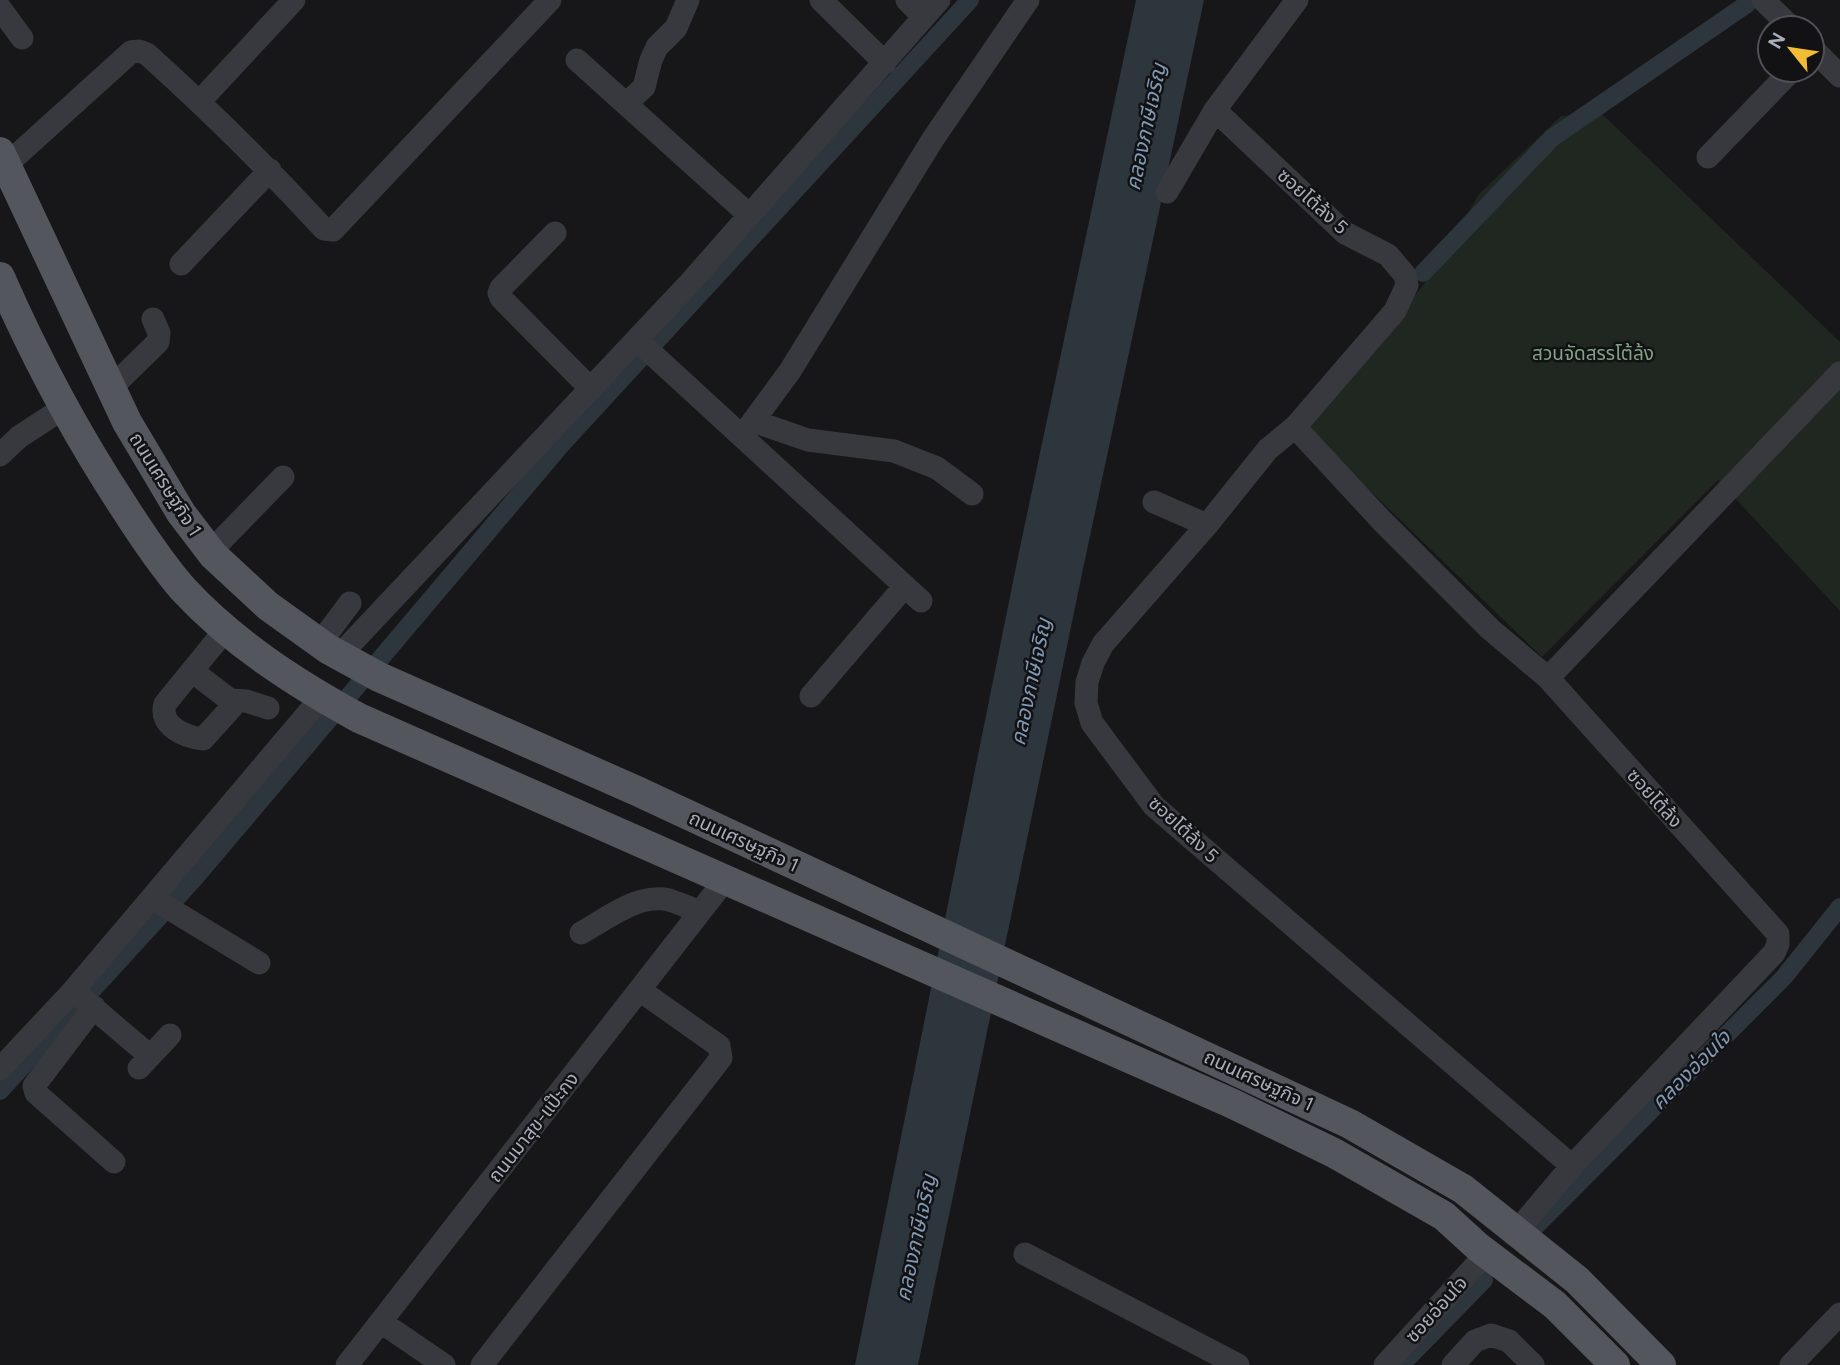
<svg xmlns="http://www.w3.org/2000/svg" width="1840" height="1365" viewBox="0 0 1840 1365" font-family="Figtree,'Noto Sans Thai',sans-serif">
	<rect width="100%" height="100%" fill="#171719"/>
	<!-- green -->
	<path fill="#1f2720" d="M1602,114L1840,342V611L1718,480L1542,657L1306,429L1434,272L1479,194L1561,116Z"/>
	<!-- water -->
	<path fill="#2d353d" d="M1136,0H1204L1083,569L918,1365H855L1019,552Z"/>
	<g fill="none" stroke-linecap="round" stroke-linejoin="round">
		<!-- canal -->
		<path stroke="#2d353d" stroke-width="18" d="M1423,273L1552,138L1747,4
			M0,1091L194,879L562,444L970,0
			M1536,1226L1785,976L1840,907
			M1401,1365L1484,1280"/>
		<!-- minor -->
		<path stroke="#38393e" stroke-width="23" d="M821,0L885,63
			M907,0L924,17
			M1297,0L1215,110L1345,233L1388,255L1405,275L1407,285L1395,311L1295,427L1268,449L1207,525L1103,644L1093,663L1087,682L1086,703L1092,723L1154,806L1572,1166
			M1763,0L1792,28
			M0,8L22,38
			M1812,48L1840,76
			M577,60L748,214
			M200,101L294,0
			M626,104L644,87L651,60L657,47L676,28L688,0
			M1708,157L1792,70
			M5,166L131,52L139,51L147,54C209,110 268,168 324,229L333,230L550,0
			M1167,192L1215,110
			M555,233L501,288L499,293L501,298L591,389
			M181,264L270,170
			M637,340L921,601
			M111,388L158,342L159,333L153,319
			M753,421L808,440L894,451L937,468L972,494
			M1295,427L1382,521L1490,629L1548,678L1778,934V944L1774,953L1572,1166L1516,1232
			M743,435L790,371L933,139L1028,0
			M0,455L19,437L65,407
			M1154,502L1207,525
			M211,551L283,477
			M226,629L165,704C158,726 186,737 203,739L232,707L230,700
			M320,643L350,603
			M340,655L688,285L939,0
			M192,671L230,700L246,701L268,708
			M1548,678L1840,373
			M811,696L905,586
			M152,898L259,963
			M581,933C606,919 638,893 669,900C679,903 690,908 700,912
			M83,999L150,1056
			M94,1007L34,1086L36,1093L114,1162
			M139,1068L170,1035
			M0,1069L73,991L321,698
			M1025,1254L1238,1365
			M381,1322L444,1365
			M347,1365L718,889
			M482,1365L721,1058L719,1046L641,991
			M1385,1365L1487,1253
			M1453,1365L1475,1341L1491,1335L1509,1341L1533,1365
			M1791,1365L1840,1314"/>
		<!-- major -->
		<path stroke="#54565d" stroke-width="30" d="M0,152L127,422L181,513L213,555L268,606L328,649L379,677L637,791L1350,1124L1463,1189L1577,1280L1661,1365
			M0,277C35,357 76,434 124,507C142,535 161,564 183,589C233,643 295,683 359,718L1231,1103L1334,1153L1444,1216L1478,1247L1555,1305L1615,1365"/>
	</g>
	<g text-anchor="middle" stroke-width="5" stroke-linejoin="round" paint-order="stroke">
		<!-- street labels -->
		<g font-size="19" fill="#a9adb9" stroke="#121214">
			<text transform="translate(1313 201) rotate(42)" y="7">ซอยโต้ล้ง 5</text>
			<text transform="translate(166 484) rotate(58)" y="7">ถนนเศรษฐกิจ 1</text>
			<text transform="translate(1655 798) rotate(48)" y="7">ซอยโต้ล้ง</text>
			<text transform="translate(1184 829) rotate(43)" y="7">ซอยโต้ล้ง 5</text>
			<text transform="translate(744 841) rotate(25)" y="7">ถนนเศรษฐกิจ 1</text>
			<text transform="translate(1259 1080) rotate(25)" y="7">ถนนเศรษฐกิจ 1</text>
			<text transform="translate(533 1127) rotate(-52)" y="7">ถนนมาสุข-แป๊ะกง</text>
			<text transform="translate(1436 1309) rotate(-48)" y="7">ซอยอ่อนใจ</text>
		</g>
		<!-- park labels -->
		<g font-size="19" fill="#80a484" stroke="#121214">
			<text x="1593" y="360">สวนจัดสรรโต้ล้ง</text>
		</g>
		<!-- water labels -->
		<g font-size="21" font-style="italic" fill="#8099b4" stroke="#121214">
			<text transform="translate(1146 127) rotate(-78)" y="7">คลองภาษีเจริญ</text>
			<text transform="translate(1031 682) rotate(-78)" y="7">คลองภาษีเจริญ</text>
			<text transform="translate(1691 1070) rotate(-45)" y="7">คลองอ่อนใจ</text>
			<text transform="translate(916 1238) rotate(-78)" y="7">คลองภาษีเจริญ</text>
		</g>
	</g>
	<!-- north arrow -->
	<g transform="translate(1791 49) rotate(300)"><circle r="33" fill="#121214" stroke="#4e5056" stroke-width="2"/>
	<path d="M0-5L12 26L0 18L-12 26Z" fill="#f3bc35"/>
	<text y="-10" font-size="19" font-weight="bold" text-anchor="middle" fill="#a9adb9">N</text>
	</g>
</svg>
